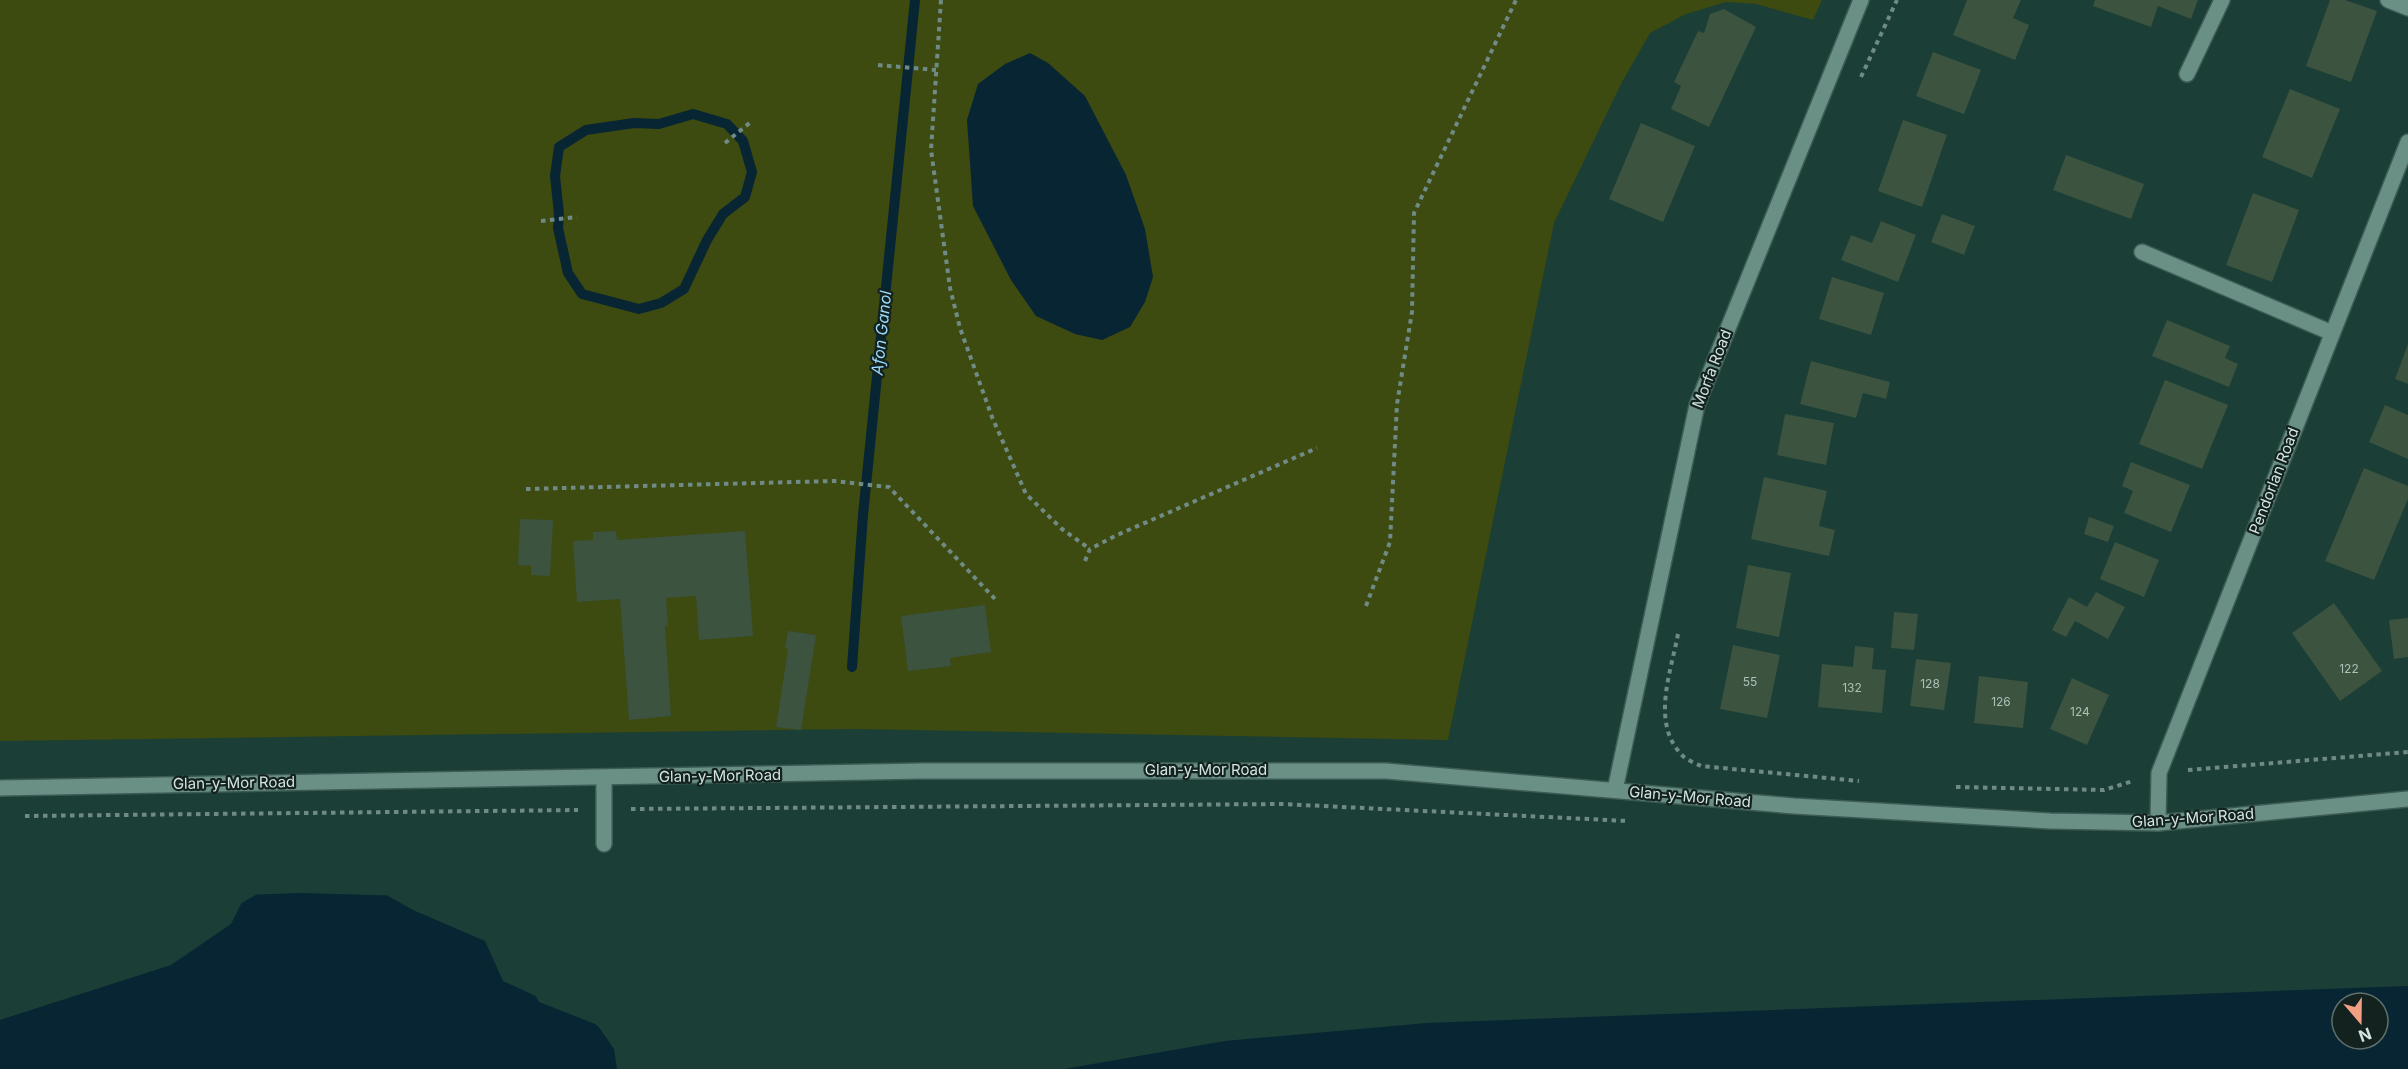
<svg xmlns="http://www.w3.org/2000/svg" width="2408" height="1069" viewBox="0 0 2408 1069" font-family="Inter,sans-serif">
	<rect width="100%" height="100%" fill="#1b3e36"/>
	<!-- green -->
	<path fill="#3d4a10" d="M0,0H1822L1813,20L1756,4L1726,2L1686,14L1650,33L1622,82L1554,223L1448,740L857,729L0,741Z"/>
	<!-- water -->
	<path fill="#082533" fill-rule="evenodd" d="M1030,53L1048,63L1085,96L1126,175L1145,229L1153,277L1145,302L1130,327L1102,340L1075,334L1036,316L1011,280L973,206L967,120L978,84L1005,64Z
		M261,892L447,897L517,953L528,983L539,1002L595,1024L620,1044L629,1069H0V985L31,982L200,927Z
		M2408,986V1069H1064L1225,1041L1427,1023ZM2342,1003H2378V1039H2342Z"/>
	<!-- pier -->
	<path fill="#1b3e36" d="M261,889L348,891L250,895Z
		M381,892L447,894L499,892L515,918L520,952L531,982L540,998L503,981L485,941L413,910Z
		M244,898L231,924L171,965L0,1020V982L30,979L120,952L199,925Z
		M573,1012L597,1022L622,1042L632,1069H617L614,1049L596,1023Z"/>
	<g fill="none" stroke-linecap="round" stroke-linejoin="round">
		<!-- stream -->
		<path stroke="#082533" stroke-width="10" d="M693,114L727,124L743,141L752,172L745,197L723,214L707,240L684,289L661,303L639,309L582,294L568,273L558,228L559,214L555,176L559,147L586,130L634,123L659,124Z
			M852,667L863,515L915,0"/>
	</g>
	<!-- building -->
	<path fill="#3b533f" d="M1967,0H2021L2013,18L2029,25L2015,60L1953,35Z
		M2095,0H2198L2191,19L2158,6L2151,27L2093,6Z
		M2330,0H2345L2377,11L2351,82L2306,66Z
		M1724,9L1756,27L1709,127L1671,109L1681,86L1674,82L1698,31L1704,33L1710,14Z
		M1933,52L1981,70L1964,114L1916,96Z
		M2290,89L2340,109L2312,178L2262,157Z
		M1903,120L1947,135L1922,207L1878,191Z
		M1641,123L1695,146L1663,222L1609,199Z
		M2066,155L2144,184L2131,219L2053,190Z
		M2253,193L2299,210L2272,282L2226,265Z
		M1942,214L1975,226L1964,255L1931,242Z
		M1881,221L1916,235L1898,282L1841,260L1851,235L1872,243Z
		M1832,277L1884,293L1871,335L1819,319Z
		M2167,320L2230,346L2225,358L2238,364L2229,387L2152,356Z
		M2408,344V384L2395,379Z
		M1811,361L1890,382L1886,399L1863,393L1856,418L1800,404Z
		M2165,380L2228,405L2202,469L2139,444Z
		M2385,405L2408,415V459L2369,442Z
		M1785,414L1834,423L1826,465L1777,455Z
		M2131,462L2190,485L2171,532L2124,513L2133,491L2122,486Z
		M2364,468L2408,486V499L2374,580L2325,561Z
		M1764,477L1827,491L1819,526L1835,530L1829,556L1751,539Z
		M2089,517L2114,526L2108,542L2084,534Z
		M520,519L553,520L550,576L531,575V566L518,565Z
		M616,531L617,540L745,531L753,636L699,640L696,596L666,598L668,626H665L671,716L629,720L620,599L577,602L573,541L593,540V532Z
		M2115,542L2159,560L2144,597L2100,579Z
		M1748,565L1791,573L1779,637L1736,628Z
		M2096,592L2125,607L2108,639L2075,621L2066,637L2052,630L2069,597L2087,607Z
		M2334,603L2382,671L2340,701L2292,633Z
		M985,605L991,652L950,658L951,666L908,671L901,616Z
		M1894,612L1918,614L1914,650L1891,648Z
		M2408,618V657L2394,659L2389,620Z
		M788,631L816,635L801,730L776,727L788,649L785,648Z
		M1733,645L1780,655L1767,718L1720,709Z
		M1855,646L1874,648L1872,669L1886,670L1882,713L1818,707L1822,664L1853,667Z
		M1916,659L1951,663L1944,710L1910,706Z
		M1979,676L2028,682L2023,728L1974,723Z
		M2072,678L2109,695L2087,745L2050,729Z"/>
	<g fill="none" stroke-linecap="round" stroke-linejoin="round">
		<defs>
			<path id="service" d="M2388,0L2408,8
				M2187,74L2222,0
				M2142,252L2332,333
				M604,778V844"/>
			<path id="minor" d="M2158,823L2159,773L2408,142"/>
			<path id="tertiary" d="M0,788L921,771H1386L1794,806L2050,821L2158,823L2408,799
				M1615,790L1697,405L1861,0"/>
		</defs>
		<!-- service casing -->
		<use href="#service" stroke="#3b5b54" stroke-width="18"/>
		<!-- minor casing -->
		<use href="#minor" stroke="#3b5b54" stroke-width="18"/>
		<!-- tertiary casing -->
		<use href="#tertiary" stroke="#3b5b54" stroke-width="18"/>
		<!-- path -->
		<path stroke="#708b85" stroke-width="4" stroke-dasharray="4.5 4.5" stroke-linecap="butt" d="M941,0L931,150L950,288L960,328L992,417L1026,494L1062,529L1090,549
			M878,65L936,70
			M1861,77L1897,0
			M725,143L752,121
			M541,221L577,217
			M526,489L834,481L889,487L996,600
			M1085,561L1090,549L1117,535L1317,448
			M1366,606L1390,542L1397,404L1412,312L1414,213L1516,0
			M1678,634C1671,672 1651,722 1681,754C1686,760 1695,763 1701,766L1859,781
			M2188,770L2408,752
			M1956,787L2104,790L2133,781
			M631,809L1282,804L1628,821
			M25,816L578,810"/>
		<!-- service -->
		<use href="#service" stroke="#6a8f85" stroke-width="15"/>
		<!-- minor -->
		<use href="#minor" stroke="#6a8f85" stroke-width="15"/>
		<!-- tertiary -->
		<use href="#tertiary" stroke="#6a8f85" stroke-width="15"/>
	</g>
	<g text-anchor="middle" stroke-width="4.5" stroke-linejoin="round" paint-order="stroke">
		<!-- number labels -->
		<g font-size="12" fill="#acc0b8">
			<text x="2349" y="673">122</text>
			<text x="1750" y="686">55</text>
			<text x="1930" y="688">128</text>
			<text x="1852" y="692">132</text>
			<text x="2001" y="706">126</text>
			<text x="2080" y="716">124</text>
		</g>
		<!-- street labels -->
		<g font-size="15" fill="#d2e5e0" stroke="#13221e">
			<text transform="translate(1712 369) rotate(-69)" y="5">Morfa Road</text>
			<text transform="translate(2274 481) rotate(-69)" y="5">Pendorlan Road</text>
			<text x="1206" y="775">Glan-y-Mor Road</text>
			<text transform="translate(720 776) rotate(-1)" y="5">Glan-y-Mor Road</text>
			<text transform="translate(234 783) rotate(-1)" y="5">Glan-y-Mor Road</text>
			<text transform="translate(1690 797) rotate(5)" y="5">Glan-y-Mor Road</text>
			<text transform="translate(2193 818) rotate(-4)" y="5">Glan-y-Mor Road</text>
		</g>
		<!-- water labels -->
		<g font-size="16" font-style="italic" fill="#9adbfe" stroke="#13221e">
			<text transform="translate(881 333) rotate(-84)" y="6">Afon Ganol</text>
		</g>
	</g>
	<!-- north arrow -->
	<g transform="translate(2360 1021) rotate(160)"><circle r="28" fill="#13221e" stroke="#5f706c" stroke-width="1.5"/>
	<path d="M0-4.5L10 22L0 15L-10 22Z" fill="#f39f83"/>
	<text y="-9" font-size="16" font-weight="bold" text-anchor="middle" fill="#d2e5e0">N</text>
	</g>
</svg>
